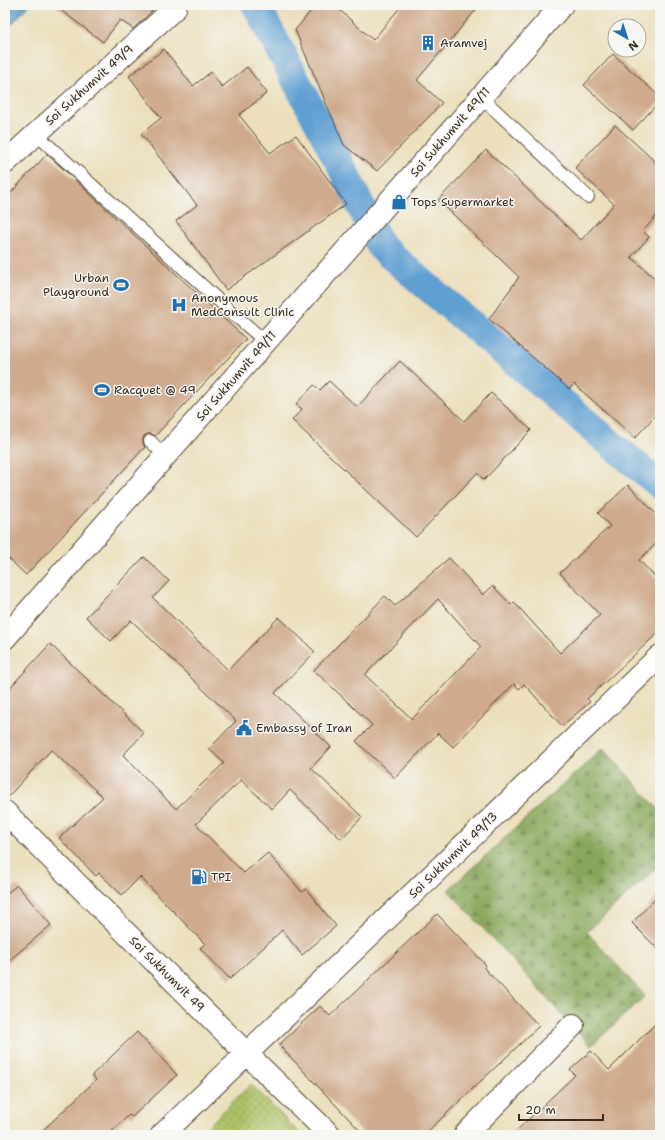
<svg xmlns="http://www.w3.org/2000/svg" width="665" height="1140" viewBox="0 0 665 1140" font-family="'Shantell Sans',sans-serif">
	<defs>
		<pattern id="grass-dots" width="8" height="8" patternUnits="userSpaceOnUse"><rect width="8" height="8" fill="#acc166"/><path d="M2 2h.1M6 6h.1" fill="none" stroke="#8d9d53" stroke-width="1.8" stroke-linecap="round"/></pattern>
		<pattern id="forest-firs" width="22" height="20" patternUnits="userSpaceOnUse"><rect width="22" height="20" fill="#89a75b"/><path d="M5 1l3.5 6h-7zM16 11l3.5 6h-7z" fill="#71884b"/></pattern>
		<pattern id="water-rules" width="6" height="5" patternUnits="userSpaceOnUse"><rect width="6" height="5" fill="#5f9fd2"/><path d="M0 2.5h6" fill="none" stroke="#5082aa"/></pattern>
	</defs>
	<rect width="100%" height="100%" fill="#f6f6f2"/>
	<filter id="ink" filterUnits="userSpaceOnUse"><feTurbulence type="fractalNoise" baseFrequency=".025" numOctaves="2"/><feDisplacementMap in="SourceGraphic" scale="8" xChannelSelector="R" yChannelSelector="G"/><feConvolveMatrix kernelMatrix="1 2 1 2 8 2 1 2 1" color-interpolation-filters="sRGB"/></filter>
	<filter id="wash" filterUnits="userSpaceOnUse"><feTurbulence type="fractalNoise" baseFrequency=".012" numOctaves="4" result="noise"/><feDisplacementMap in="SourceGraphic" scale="16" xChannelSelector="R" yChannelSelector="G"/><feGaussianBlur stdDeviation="0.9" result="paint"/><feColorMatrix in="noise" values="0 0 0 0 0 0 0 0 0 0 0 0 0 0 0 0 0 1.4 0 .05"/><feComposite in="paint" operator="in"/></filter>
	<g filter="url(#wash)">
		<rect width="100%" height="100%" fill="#ebdfbc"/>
		<!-- grass -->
		<path fill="url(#grass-dots)" stroke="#747642" d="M251,1084L301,1135H199Z"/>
		<!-- forest -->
		<path fill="url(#forest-firs)" stroke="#62683c" d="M603,748L660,811V865L587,932L645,996L591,1046L448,890Z"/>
		<!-- water -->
		<path fill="url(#water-rules)" stroke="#4d6478" d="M5,5H29L5,32Z"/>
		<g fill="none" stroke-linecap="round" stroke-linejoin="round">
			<!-- canal -->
			<path stroke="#5f9fd2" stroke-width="29" d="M256,5L341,166L381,247L610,443L660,485"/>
		</g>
		<g id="blocks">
			<!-- building -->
			<path fill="#cfaa8c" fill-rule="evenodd" d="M54,5H157L150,13L133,29L120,20L103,42Z
				M316,5H334L373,40L402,5H480L417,80L442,103L377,171L344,145L295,30Z
				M164,49L193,86L211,72L222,87L247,67L267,93L239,115L270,153L296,135L346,204L226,290L176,221L197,205L141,134L161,118L129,76Z
				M613,54L660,97V101L633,130L584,85Z
				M615,125L660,166V212L643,231L649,237L631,257L660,283V410L635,438L574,384L569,389L489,319L519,277L438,200L486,150L581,240L614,204L575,168Z
				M47,154L246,339L155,436L152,434H148L144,436L143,439V443L145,447L26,575L5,555V199Z
				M400,361L464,421L491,393L531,430L484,480L477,473L416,537L292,420L302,409L296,404L314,385L320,390L329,381L357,407Z
				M628,485L660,518V540L639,560L660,582V631L587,699L590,702L562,726L524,684L519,689L514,684L453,747L438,733L395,778L356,741L372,725L314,670L385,596L395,606L449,558L483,595L493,586L511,605L514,602L560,653L600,615L560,573L610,526L598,513ZM438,599L481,647L412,719L365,675Z
				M144,557L169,581L153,598L228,670L279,617L315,652L275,693L331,747L311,768L362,817L341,839L290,790L272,809L241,780L196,824L244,873L268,853L302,892L306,889L336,926L302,955L282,930L230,979L200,948L205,944L140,877L122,895L99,873L96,876L59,838L103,797L51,750L5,800V693L50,644L144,733L123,755L176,809L224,763L209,749L236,721L131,620L111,641L86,617Z
				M17,885L51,925L5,964V895Z
				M660,894V951L632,923Z
				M437,914L486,965L484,968L539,1026L424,1135H364L279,1045L320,1006L330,1016Z
				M660,1019V1135H512L575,1075L570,1070L591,1051L609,1070Z
				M137,1032L177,1075L132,1117L129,1115L108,1135H38L96,1080L92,1075Z"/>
		</g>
	</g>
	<g filter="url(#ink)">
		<use href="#blocks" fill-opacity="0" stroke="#554536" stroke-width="1"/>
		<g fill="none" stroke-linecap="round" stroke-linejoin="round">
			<defs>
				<path id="lane" d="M481,97L588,197
					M36,134L238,318L266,342
					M150,441L166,456"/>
				<path id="street" d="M5,163L36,134L175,8
					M5,812L247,1054L330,1135
					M162,1135L660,656
					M465,1135L573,1025"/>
				<path id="secondary" d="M5,638L562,5"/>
			</defs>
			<!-- lane casing -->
			<use href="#lane" stroke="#554536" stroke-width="14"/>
			<!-- street casing -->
			<use href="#street" stroke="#554536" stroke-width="24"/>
			<!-- secondary casing -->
			<use href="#secondary" stroke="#554536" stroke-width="24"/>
			<!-- lane -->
			<use href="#lane" stroke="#fff" stroke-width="12"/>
			<!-- street -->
			<use href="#street" stroke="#fff" stroke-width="22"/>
			<!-- secondary -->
			<use href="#secondary" stroke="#fff" stroke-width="22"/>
		</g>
	</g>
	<!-- icons -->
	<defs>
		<symbol id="building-bare" viewBox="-9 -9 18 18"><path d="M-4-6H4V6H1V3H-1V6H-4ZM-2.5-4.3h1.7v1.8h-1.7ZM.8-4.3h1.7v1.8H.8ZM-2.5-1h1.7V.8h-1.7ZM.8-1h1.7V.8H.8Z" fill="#1f6fb2" stroke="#f6f6f2" stroke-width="2.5" paint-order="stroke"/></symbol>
		<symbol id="shop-bare" viewBox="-9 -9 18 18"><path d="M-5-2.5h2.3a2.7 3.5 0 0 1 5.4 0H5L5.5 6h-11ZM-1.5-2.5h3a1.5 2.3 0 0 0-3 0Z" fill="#1f6fb2" stroke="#f6f6f2" stroke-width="2.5" paint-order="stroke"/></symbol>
		<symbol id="stadium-bare" viewBox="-9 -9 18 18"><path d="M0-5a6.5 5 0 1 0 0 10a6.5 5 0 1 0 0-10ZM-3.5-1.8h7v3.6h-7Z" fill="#1f6fb2" stroke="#f6f6f2" stroke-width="2.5" paint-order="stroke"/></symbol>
		<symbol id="hospital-bare" viewBox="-9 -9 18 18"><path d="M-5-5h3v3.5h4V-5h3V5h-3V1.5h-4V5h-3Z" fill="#1f6fb2" stroke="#f6f6f2" stroke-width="2.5" paint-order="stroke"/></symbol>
		<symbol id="civic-bare" viewBox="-9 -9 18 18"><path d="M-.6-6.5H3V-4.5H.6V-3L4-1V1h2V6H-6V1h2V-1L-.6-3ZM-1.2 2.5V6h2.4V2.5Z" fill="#1f6fb2" stroke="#f6f6f2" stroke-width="2.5" paint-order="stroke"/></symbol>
		<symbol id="fuel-bare" viewBox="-9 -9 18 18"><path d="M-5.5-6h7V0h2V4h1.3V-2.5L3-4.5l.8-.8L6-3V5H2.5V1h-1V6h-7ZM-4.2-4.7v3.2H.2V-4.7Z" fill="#1f6fb2" stroke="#f6f6f2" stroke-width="2.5" paint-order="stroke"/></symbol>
	</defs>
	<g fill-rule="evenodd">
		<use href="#building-bare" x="417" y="32" width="22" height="22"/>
		<use href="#shop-bare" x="388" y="191" width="22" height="22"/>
		<use href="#stadium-bare" x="110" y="274" width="22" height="22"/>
		<use href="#hospital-bare" x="168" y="294" width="22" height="22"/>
		<use href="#stadium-bare" x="91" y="379" width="22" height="22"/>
		<use href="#civic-bare" x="233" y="717" width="22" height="22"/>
		<use href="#fuel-bare" x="188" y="866" width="22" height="22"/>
	</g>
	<g text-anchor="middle" stroke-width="3" stroke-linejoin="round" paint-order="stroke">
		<!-- poi labels -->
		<g font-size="12" fill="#3b2a1e" stroke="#f6f6f2" text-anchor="start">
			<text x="440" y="47">Aramvej</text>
			<text x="411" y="206">Tops Supermarket</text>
			<text x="109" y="282" text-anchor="end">Urban<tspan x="109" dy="14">Playground</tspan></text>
			<text x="191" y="302">Anonymous<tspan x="191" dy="14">MedConsult Clinic</tspan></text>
			<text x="114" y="394">Racquet @ 49</text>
			<text x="256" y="732">Embassy of Iran</text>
			<text x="211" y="881">TPI</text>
		</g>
		<!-- street labels -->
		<g font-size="12" fill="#3b2a1e" stroke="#f6f6f2">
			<text transform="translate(89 85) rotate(-42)" y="4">Soi Sukhumvit 49/9</text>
			<text transform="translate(450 132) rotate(-49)" y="4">Soi Sukhumvit 49/11</text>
			<text transform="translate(236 376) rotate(-49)" y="4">Soi Sukhumvit 49/11</text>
			<text transform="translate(453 855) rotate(-44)" y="4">Soi Sukhumvit 49/13</text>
			<text transform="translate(167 974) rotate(45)" y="4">Soi Sukhumvit 49</text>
		</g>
	</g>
	<!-- margin -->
	<rect width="665" height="1140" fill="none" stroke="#f6f6f2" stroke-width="20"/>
	<!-- north arrow -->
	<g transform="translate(627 38) rotate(141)"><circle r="19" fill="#f6f6f2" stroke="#aba49d"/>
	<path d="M0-3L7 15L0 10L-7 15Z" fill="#1f6fb2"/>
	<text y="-6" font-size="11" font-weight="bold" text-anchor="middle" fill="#3b2a1e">N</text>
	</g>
	<!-- scale -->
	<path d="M519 1114v6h84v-6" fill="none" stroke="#3b2a1e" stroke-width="2"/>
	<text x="525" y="1114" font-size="12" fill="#3b2a1e" stroke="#f6f6f2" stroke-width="3" paint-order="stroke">20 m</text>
</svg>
